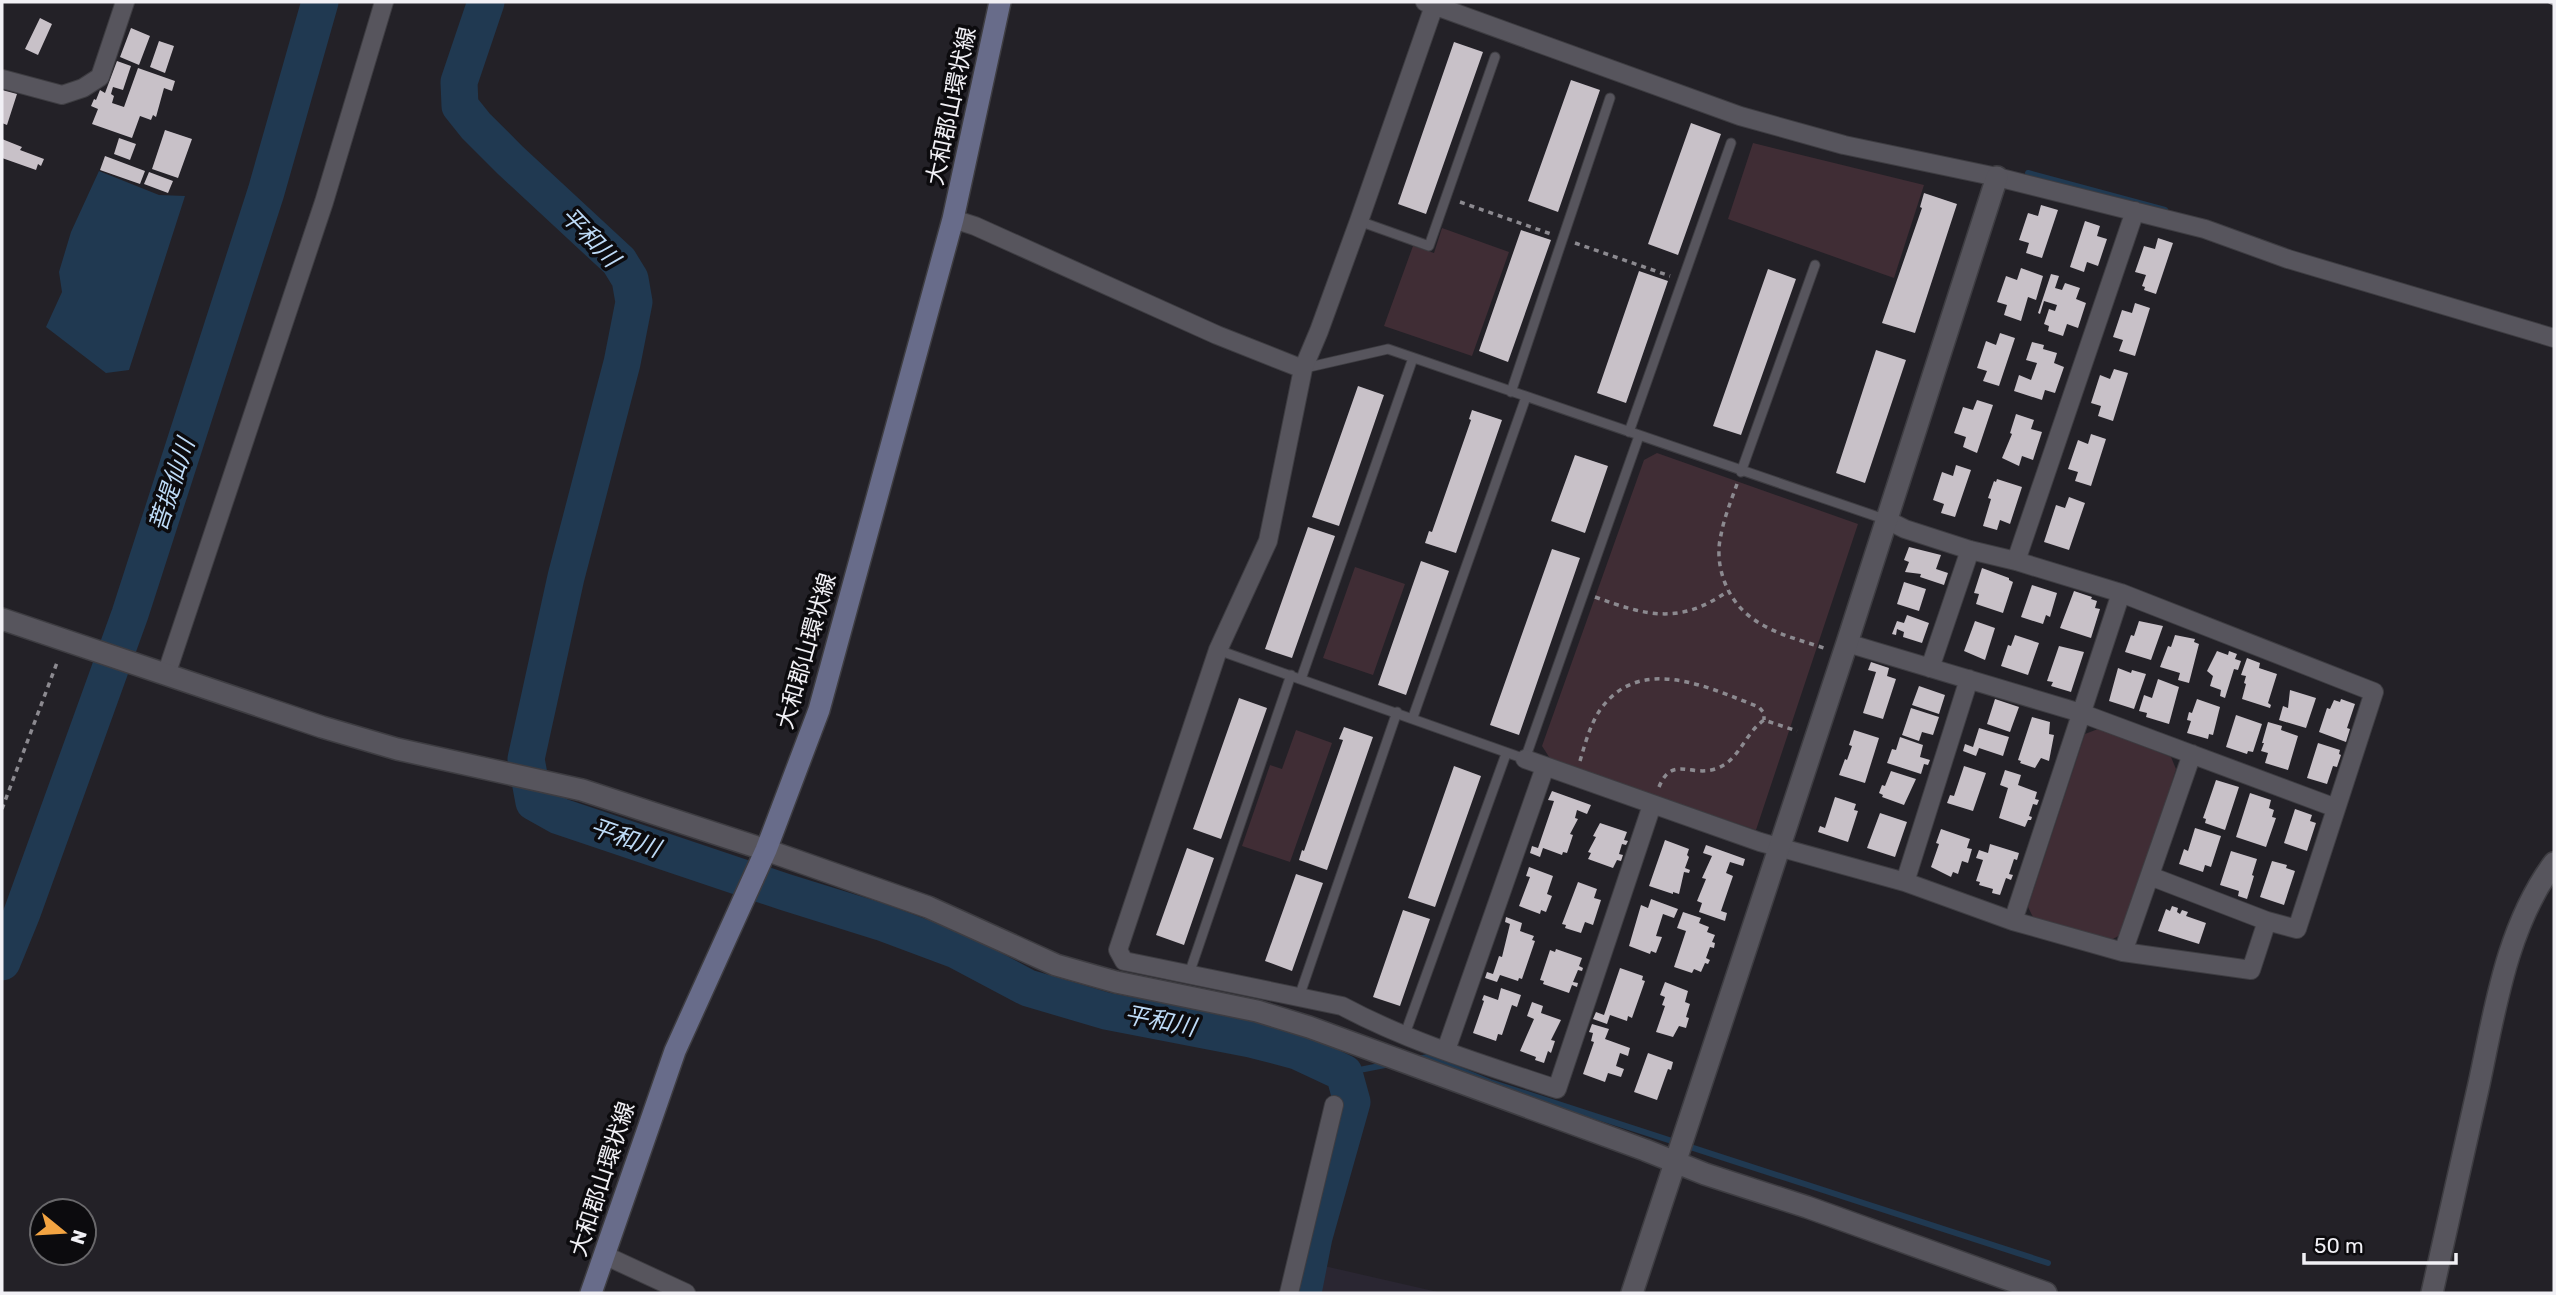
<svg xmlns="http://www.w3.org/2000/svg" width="2556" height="1295" viewBox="0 0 2556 1295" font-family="Rubik,'Noto Sans JP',sans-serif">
	<rect width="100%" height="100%" fill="#232127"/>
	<!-- built -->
	<path fill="#2a2632" d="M1320,1265L1442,1293H1313Z"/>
	<!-- green -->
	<path fill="#402d35" d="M1753,143L1924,185L1894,278L1728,219Z
		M1442,228L1509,252L1472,356L1384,326L1413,246L1434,253Z
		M1657,453L1858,524L1756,830L1551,760L1542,746L1644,460Z
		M1355,567L1405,584L1373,675L1323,658Z
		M2098,729L2171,757L2176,769L2124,933L2111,940L2034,919L2028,907L2085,734Z
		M1296,730L1332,743L1290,862L1242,846L1270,765L1282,769Z"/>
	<!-- water -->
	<path fill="#203951" d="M99,171L159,195L185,196L129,370L106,373L46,327L62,292L59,272L71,232Z"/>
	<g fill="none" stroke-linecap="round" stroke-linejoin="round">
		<!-- stream -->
		<path stroke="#203951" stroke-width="6" d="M2028,173L2165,210
			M1418,1059L1428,1057L1490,1082L2048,1263
			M1344,1073L1390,1064"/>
		<!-- river -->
		<path stroke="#203951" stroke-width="37" d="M486,2L459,82L460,106L476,126L510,160L619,261L630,279L634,302L622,363L566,577L526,759L534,802L559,816L785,892L881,922L956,950L1028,988L1106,1011L1251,1039L1297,1051L1344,1073L1352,1102L1314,1237L1303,1293
			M2,962L22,913L130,614L266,192L320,2"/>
	</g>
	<!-- building -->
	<path fill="#c8c1c8" d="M40,18L52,24L38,55L25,49Z
		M131,28L150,36L139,65L120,57Z
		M159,41L174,46L165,73L150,67Z
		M1454,42L1483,52L1426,214L1398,204Z
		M117,61L131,66L123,90L113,87L111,94L114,96L112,103L124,107L138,68L175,81L172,91L164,88L156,117L153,115L151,120L140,116L132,138L92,124L98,109L91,106L94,99L96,100L100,90L105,93Z
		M1571,80L1600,90L1558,212L1528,201Z
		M2,90L17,94L7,125L2,123Z
		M1691,123L1721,134L1678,255L1648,244Z
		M165,130L192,139L178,178L152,169Z
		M119,138L136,144L130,160L114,154Z
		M2,139L22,147L20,150L44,159L41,166L38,164L36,170L2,158Z
		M105,156L145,171L140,184L100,170Z
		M149,172L173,181L168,193L144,184Z
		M1924,193L1957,204L1915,333L1882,323L1922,208L1920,207Z
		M2041,205L2058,210L2042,258L2026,253L2029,243L2019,240L2028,213L2038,216Z
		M2085,221L2100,226L2097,236L2107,239L2098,266L2087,262L2084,272L2070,267Z
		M1521,230L1551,240L1508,362L1479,351Z
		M2158,238L2173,243L2156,294L2144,290L2145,287L2142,286L2146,275L2135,272L2144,246L2155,249Z
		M2021,268L2043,276L2036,300L2028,297L2021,321L2004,315L2007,305L1997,302L2006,276L2017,280Z
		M1768,269L1796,279L1741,435L1713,426Z
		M1639,271L1668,281L1626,403L1597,393Z
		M2051,274L2059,276L2055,288L2062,290L2065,283L2080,288L2076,299L2086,303L2078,328L2067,324L2063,336L2048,331L2049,326L2044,324L2049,309L2055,311L2057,305L2044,301L2040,314L2038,313Z
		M2135,303L2150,308L2135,356L2119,351L2123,340L2113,337L2122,310L2132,313Z
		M2000,333L2015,338L1999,386L1983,381L1987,371L1977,368L1986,341L1996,345Z
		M2032,342L2044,345L2043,349L2057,353L2054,363L2064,367L2055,393L2045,390L2042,400L2014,391L2019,375L2031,380L2037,363L2026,360Z
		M1876,350L1906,360L1865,483L1836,473Z
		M2114,369L2128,373L2113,421L2098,416L2101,406L2091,403L2100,375L2110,379Z
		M1358,386L1384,395L1339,526L1312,517Z
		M1977,400L1993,405L1977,453L1963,447L1966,437L1954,433L1963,407L1973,410Z
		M1472,410L1502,420L1456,553L1425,543L1429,531L1432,532L1471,420L1469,419Z
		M2016,414L2034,420L2031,429L2042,432L2033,460L2022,456L2019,466L2002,458L2012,434L2010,433Z
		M2091,434L2106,439L2091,486L2075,481L2078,472L2068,469L2078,440L2088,444Z
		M1575,455L1608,466L1585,533L1551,521Z
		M1956,465L1971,470L1955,517L1941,513L1944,504L1933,500L1942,472L1953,476Z
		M1997,479L2022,487L2010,524L2000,520L1997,530L1983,526L1991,499L1988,498L1994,481L1996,482Z
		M2069,497L2085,503L2069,550L2044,542L2056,505L2065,508Z
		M1308,527L1335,536L1292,658L1265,649Z
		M1909,547L1941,555L1936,569L1948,573L1944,585L1920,577L1921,574L1905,572L1909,562L1904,560Z
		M1552,549L1580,558L1519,735L1490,725Z
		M1421,561L1449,571L1406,695L1378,685Z
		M1982,568L2009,578V580L2013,582L2003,613L1976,604L1979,594L1974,593Z
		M1904,582L1926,589L1919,611L1897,604Z
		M2032,585L2057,593L2050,617L2046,615L2043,624L2021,617Z
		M2074,591L2092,597L2091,599L2097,601L2095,608L2100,609L2091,638L2060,628Z
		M1907,615L1929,623L1922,643L1903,637L1904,632L1897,629L1896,635L1892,634L1897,621L1904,623Z
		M1975,621L1995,628L1985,660L1964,651Z
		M2139,621L2163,626L2151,660L2125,652L2131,635L2134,636Z
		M2015,635L2039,643L2028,675L2001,666L2008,645L2011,646Z
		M2175,635L2195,639L2194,642L2199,644L2189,683L2178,680L2180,673L2160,667L2168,646L2171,647Z
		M2059,646L2084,652L2071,692L2051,686L2053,682L2047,681Z
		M2217,651L2228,655L2229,651L2237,654L2235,659L2241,661L2238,670L2234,669L2225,698L2220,696L2221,690L2210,686L2213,676L2207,671Z
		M2247,658L2260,663L2259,668L2277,674L2268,703L2271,705L2270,708L2242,699L2246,684L2244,683L2246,676L2241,675Z
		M1871,662L1889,668L1887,676L1896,679L1883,719L1863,713L1876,672L1868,670Z
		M2118,668L2131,673L2132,670L2146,674L2134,709L2109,701Z
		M2158,679L2179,687L2169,724L2146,717L2147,713L2139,711L2144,695L2152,698Z
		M1919,686L1945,695L1939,714L1912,705Z
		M2290,690L2316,698L2306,728L2279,720L2283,706L2288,708Z
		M1239,698L1267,708L1221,839L1193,829Z
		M1995,699L2019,707L2010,732L1987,724Z
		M2197,699L2220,707L2213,735L2209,734L2208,739L2187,733L2191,721L2187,720L2189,712L2192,713Z
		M2341,699L2355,704L2347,728L2350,729L2346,742L2319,732L2327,708L2330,709L2334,700L2340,702Z
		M1911,708L1939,717L1933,735L1922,732L1919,741L1902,735Z
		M2236,715L2262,724L2253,752L2248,751L2247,754L2226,747Z
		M2032,717L2050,722L2049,734L2054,735L2049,761L2041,758L2035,768L2020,763L2021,761L2018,760Z
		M2268,722L2282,726L2281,730L2298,736L2288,770L2265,763L2268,753L2261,751L2264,743H2262Z
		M1344,727L1373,737L1327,870L1299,860L1302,850L1304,851L1343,740L1339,739Z
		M1979,728L2009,737L2003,756L1979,748L1976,756L1963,751L1965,744L1973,747Z
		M1854,730L1879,738L1865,783L1839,775L1845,759L1847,760L1852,746L1849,745Z
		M1900,737L1923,745L1920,757L1930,760L1928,765L1924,764L1921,774L1887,763L1892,749L1896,750Z
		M2318,743L2340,750L2339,754L2341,755L2337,767L2333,766L2327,784L2307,778Z
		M1454,766L1481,776L1435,907L1408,898Z
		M1964,766L1986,773L1973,811L1947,803L1950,795L1954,796Z
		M2005,770L2021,775L2018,785L2037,792L2035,799L2039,800L2037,805L2033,804L2029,816L2032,817L2031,820H2028L2025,827L1999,818L2008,788L2000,785Z
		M1891,771L1916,779L1904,805L1882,797L1883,795L1879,793L1882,785L1885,786Z
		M2216,780L2239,787L2225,830L2205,823L2206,819L2203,818Z
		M1552,791L1591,805L1587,814L1577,810L1575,818L1578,819L1570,834L1573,835L1567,853L1563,852L1562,855L1543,848L1540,857L1530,853L1532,846L1538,848L1554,801L1548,800Z
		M2250,793L2271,800L2269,808L2274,810L2272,817L2276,818L2266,847L2236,837Z
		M1835,797L1856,804L1854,810L1858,811L1848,842L1818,832L1820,826L1825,828Z
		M2295,809L2312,815L2310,821L2316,823L2307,851L2284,843Z
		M1880,813L1907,822L1895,857L1867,848Z
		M1600,823L1627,832L1624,840L1628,841L1626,845L1622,844L1619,854L1623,855L1621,861L1617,860L1613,868L1588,859L1591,853L1588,852L1596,837L1593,836Z
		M2195,828L2221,836L2211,867L2205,865L2203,872L2179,864L2184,849L2188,851Z
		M1941,829L1970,839L1967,848L1972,849L1968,863L1962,861L1958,874L1953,872L1951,877L1931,867L1939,844L1936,843Z
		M1665,840L1689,849L1687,855L1689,857L1685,868L1690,870L1689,873L1684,872L1679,894L1673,892V894L1649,886Z
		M1990,844L2019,853L2017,860L2014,859L2009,874L2013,875L2011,880L2006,878L2000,895L1992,893L1993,889L1979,885L1980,882L1976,881L1983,860L1976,858L1979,850L1988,853Z
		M1706,845L1745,859L1743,866L1730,862L1726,873L1733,876L1721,911L1727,913L1725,921L1699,912L1702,903L1697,901L1706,879L1702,878L1712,856L1703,853Z
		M1187,848L1214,858L1184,945L1156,935Z
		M2231,851L2257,859L2252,875L2254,876L2247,899L2238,896L2239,891L2220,885Z
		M2272,861L2287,865L2286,868L2295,871L2284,905L2260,897Z
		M1529,867L1553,876L1547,894L1552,896L1546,912L1541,910L1540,914L1519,906L1530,877L1526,876Z
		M1296,874L1323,883L1292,971L1265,961Z
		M1578,882L1597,889L1594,898L1601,900L1593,925L1585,922L1581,933L1565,928L1566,925L1562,924Z
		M1651,899L1678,909L1674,918L1663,914L1656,936L1662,937L1656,953L1651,951L1650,954L1629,946L1641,905L1648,908Z
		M2172,906L2178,908L2177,912L2180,914L2182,910L2188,912L2186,916L2206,923L2199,944L2158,931L2166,909L2170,911Z
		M1403,910L1430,919L1400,1006L1373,997Z
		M1683,912L1701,918L1699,923L1709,927L1707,932L1715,935L1712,942L1715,943L1714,948L1710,947L1706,958L1710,960L1708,964L1705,963L1701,972L1694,969L1692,973L1674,967L1686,931L1677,928Z
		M1506,917L1522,923L1520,931L1534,936L1532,940L1535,941L1522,979L1519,978L1518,981L1500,975L1497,982L1485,978L1487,972L1493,974L1499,956L1502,957L1510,924L1505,922Z
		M1556,949L1582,958L1579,966L1583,968L1582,971L1578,970L1573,982L1578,983L1577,987L1572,985L1569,993L1543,984L1544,981L1540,980L1550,950L1555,952Z
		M1620,968L1643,976L1642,980L1645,981L1632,1018L1628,1016L1627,1021L1610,1015L1607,1024L1593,1019L1596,1012L1604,1015Z
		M1665,982L1688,991L1685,1002L1690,1004L1686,1017L1689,1018L1686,1028L1679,1026L1673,1037L1656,1032L1665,1006L1662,1005L1665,997L1660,995Z
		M1501,988L1521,995L1517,1007L1512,1005L1502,1035L1498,1034L1496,1041L1473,1033L1484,1001L1482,1000L1484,995L1498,1000Z
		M1532,1002L1543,1006L1541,1013L1561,1020L1551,1040L1555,1041L1551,1053L1548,1051L1544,1063L1535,1060L1536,1057L1520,1051L1534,1019L1527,1016Z
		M1592,1024L1609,1029L1605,1039L1630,1048L1628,1056L1620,1053L1616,1066L1624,1069L1621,1077L1608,1073L1605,1082L1583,1074L1594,1042L1591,1041L1593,1033L1589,1032Z
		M1648,1053L1673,1062L1671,1070L1668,1069L1657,1100L1634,1092Z"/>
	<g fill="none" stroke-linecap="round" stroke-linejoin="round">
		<defs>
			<path id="service" d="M1359,221L1429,246L1495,57
				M1305,368L1388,349L1887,520
				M1511,392L1610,98
				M1629,432L1731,143
				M1741,472L1815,265
				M1218,650L1525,759L1639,436
				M1301,679L1413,358
				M1413,717L1526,397
				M1189,974L1291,675
				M1299,997L1397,712
				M1405,1034L1506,754"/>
			<path id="minor" d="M1425,2L1740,116L1844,145L1997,177L2205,229L2288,259L2554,338
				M1434,6L1359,221L1319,331L1303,369L1268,541L1218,650L1118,950L1124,961L1342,1006C1409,1042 1485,1065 1557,1089L1652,805
				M2,79L62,95L83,88L100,77L125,2
				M953,219L975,226L1217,335L1303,369
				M2016,561L2135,211
				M1847,643L2081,713L2336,808
				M1930,668L1970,550
				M166,675L324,202L384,2
				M1525,759L1760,842L1905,882L2013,921L2123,952L2251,970L2267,921L2297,929L2374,692L2121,593L2016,561L1970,550L1905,529L1887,520
				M2150,876L2267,921
				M1905,882L1969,679
				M2013,921L2121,593
				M2123,952L2192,754
				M1446,1050L1545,767
				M604,1255L686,1293
				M1289,1293L1334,1105"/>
			<path id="tertiary" d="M2,619L322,727L397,749L582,790L766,850L928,907L1056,965L1116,982L1257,1011L1309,1027L1645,1150L1705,1174L1807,1207L2046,1293
				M1632,1293L1847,643L1997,177
				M2432,1293C2447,1224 2463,1154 2479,1084C2495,1009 2507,926 2554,863"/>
			<path id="secondary" d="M591,1293L675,1051L766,850L819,710L953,219L1000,2"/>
		</defs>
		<!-- service casing -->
		<use href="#service" stroke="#3e3d42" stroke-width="11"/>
		<!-- minor casing -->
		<use href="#minor" stroke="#3e3d42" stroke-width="20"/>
		<!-- tertiary casing -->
		<use href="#tertiary" stroke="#3e3d42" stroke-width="24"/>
		<!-- secondary casing -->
		<use href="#secondary" stroke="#3e3d42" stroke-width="24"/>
		<!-- path -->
		<path stroke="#8c8a90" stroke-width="3.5" stroke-dasharray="5 5" stroke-linecap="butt" d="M2549,2L2554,4
			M1460,202L1551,234
			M1575,243L1670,276
			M1737,484C1731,501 1724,518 1721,535C1717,551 1719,568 1725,583C1742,626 1784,635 1824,648
			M1595,597C1647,616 1680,625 1728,591
			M1580,761C1585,744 1590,725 1600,710C1640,653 1709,688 1759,707L1764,713V720
			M1659,787C1672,755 1690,777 1715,769C1740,761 1743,735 1764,720L1797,731
			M2,809L58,660"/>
		<!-- service -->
		<use href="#service" stroke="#57555d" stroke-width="9"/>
		<!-- minor -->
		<use href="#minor" stroke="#57555d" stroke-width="18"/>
		<!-- tertiary -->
		<use href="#tertiary" stroke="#57555d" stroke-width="21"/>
		<!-- secondary -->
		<use href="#secondary" stroke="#686c8a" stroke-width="21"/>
	</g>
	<g text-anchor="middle" stroke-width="7" stroke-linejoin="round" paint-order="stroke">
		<!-- street labels -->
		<g font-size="23" fill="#f1f0f5" stroke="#0c0b0e">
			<text transform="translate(951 106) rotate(-78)" y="8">大和郡山環状線</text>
			<text transform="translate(806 651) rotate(-74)" y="8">大和郡山環状線</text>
			<text transform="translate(602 1179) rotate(-72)" y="8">大和郡山環状線</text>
		</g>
		<!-- water labels -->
		<g font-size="24" font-style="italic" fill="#bedbf7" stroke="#0c0b0e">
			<text transform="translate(590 237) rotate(46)" y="8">平和川</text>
			<text transform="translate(172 485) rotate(-72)" y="8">菩提仙川</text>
			<text transform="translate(625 838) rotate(19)" y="8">平和川</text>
			<text transform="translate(1160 1021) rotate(11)" y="8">平和川</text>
		</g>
	</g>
	<!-- border -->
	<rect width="2556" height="1295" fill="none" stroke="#f1f0f5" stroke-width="7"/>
	<!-- north arrow -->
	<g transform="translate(63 1232) rotate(108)"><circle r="33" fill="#0c0b0e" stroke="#68676a" stroke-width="2"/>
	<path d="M0-5L12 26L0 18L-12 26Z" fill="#f3a442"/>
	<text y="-10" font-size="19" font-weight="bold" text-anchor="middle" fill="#f1f0f5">N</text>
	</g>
	<!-- scale -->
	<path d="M2304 1253v10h152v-10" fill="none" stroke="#f1f0f5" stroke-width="3.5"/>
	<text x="2314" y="1253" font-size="21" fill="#f1f0f5" stroke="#0c0b0e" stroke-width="5" paint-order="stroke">50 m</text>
</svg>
